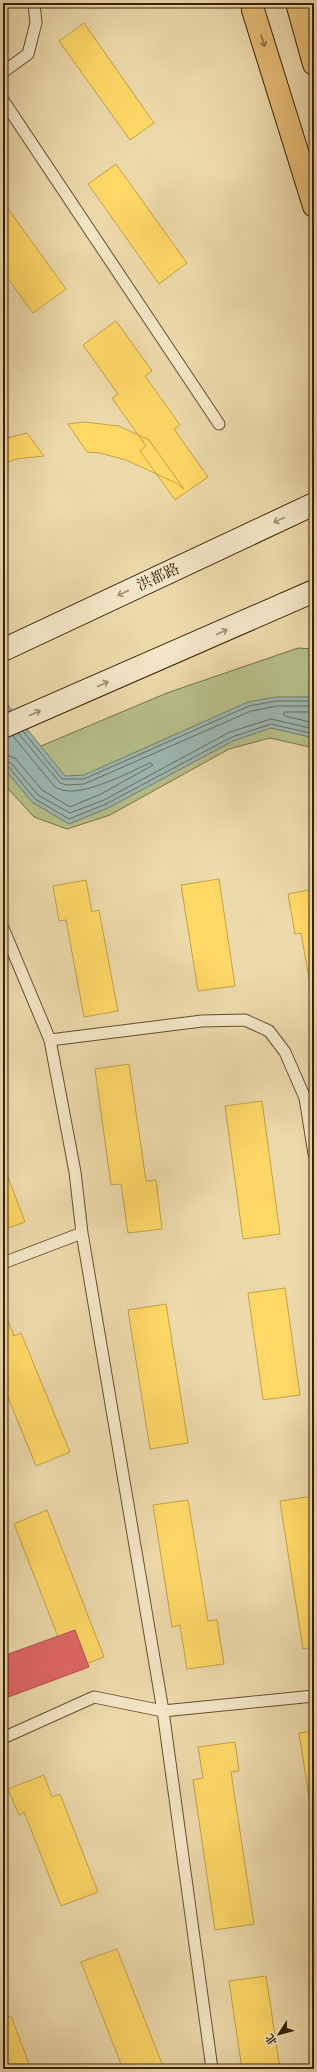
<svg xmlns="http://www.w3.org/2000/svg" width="317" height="2072" viewBox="0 0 317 2072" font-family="Alegreya,'Noto Serif SC',serif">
	<rect width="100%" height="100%" fill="#eddaab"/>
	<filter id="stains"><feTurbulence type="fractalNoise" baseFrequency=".005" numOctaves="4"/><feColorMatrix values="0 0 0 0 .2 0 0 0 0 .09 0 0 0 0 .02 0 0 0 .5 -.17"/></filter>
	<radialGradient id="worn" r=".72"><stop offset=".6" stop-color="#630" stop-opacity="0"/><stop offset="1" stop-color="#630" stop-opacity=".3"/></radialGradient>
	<!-- green -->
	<path fill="#b7c08a" stroke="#787046" d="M298,648L314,649V748L270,738L229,749L110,815L67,829L34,817L3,783V762L167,693Z"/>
	<!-- water -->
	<path fill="#9cb8b3" stroke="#747b6c" d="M276,697H313L314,738L271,728L233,741L108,808L69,824L32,802L3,767V699L65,776L84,775L248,702Z"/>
	<!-- homes -->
	<path fill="#ffd966" stroke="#c4a148" d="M84,23L154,123L130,140L59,41Z
		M116,164L187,263L159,284L88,184Z
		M3,202L66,289L33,313L3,272Z
		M116,321L152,371L145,376L180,425L174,429L208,477L175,500L140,451L146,446L112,398L118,394L83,345Z
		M84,422L119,426L149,440L184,489L176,483L126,460L100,453L87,452L68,424Z
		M27,433L44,456L16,459L3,464V439Z
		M219,879L235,986L198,991L181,885Z
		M86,880L92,912L99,910L118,1011L84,1017L66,920L59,921L53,886Z
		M314,889V1006L301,933L295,934L288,894Z
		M129,1064L146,1181L156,1180L162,1229L128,1233L121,1184L111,1185L95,1069Z
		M262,1101L280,1234L243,1239L225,1106Z
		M3,1164L25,1222L3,1230Z
		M285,1288L300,1395L263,1400L248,1293Z
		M166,1304L188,1443L150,1449L128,1310Z
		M3,1309L14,1336L21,1333L70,1452L36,1466L3,1385Z
		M314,1496V1647L303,1649L280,1501Z
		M188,1500L208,1621L217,1620L224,1664L187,1669L180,1625L172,1627L153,1505Z
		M47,1510L104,1657L71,1670L14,1524Z
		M314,1731V1830L299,1733Z
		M235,1742L239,1771L231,1772L254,1924L215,1930L193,1780L203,1778L198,1747Z
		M44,1775L52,1797L60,1794L98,1892L61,1906L24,1812L19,1815L8,1789Z
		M117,1949L164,2069H123L81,1962Z
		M266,1976L280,2069H242L229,1981Z
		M11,2016L31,2069H3V2019Z"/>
	<!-- shops -->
	<path fill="#e06666" stroke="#ae5148" d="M75,1630L89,1667L3,1699V1656Z"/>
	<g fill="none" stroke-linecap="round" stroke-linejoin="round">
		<!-- shore -->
		<path stroke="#6a6c5a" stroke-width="1" d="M314,712H285L283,714L285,716L314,723
			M23,731L62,779H84L249,706L276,701H314
			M18,733L60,783L66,785L84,784L251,711L277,706H314
			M3,754L15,758L42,790L70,807L101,794L153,765L150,763C129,772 74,803 54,786L13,736
			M3,760L11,763L38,795L70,813L104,800L230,732L271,719L314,729
			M3,765L8,766L35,799L69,819L106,804L232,737L271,724L314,734"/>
		<defs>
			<path id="lane" d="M3,72L28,54L36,23L34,3
				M3,100L219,424
				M3,928L50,1040L75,1172L82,1233L163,1711L212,2069
				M50,1040L202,1021L245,1020L269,1031L285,1052L305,1098L314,1154
				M3,1263L82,1233
				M3,1738L94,1697L163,1711L314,1696"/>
			<path id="secondary" d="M3,650L314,504
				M3,727L314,591"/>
			<path id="primary" d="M253,3V10L314,206"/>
			<path id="highway" d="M297,3L314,64"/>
		</defs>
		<!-- lane casing -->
		<use href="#lane" stroke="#664e2c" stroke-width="13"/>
		<!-- secondary casing -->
		<use href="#secondary" stroke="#391f02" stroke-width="24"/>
		<!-- primary casing -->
		<use href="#primary" stroke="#391f02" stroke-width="24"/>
		<!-- highway casing -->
		<use href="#highway" stroke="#391f02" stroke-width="24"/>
		<!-- lane -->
		<use href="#lane" stroke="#f3e7c8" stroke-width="11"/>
		<!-- secondary -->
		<use href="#secondary" stroke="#f3e7c8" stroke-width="22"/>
		<!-- primary -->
		<use href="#primary" stroke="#e6bd76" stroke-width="22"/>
		<!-- highway -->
		<use href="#highway" stroke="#e6bd76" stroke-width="22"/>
	</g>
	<!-- one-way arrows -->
	<defs><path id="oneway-shaft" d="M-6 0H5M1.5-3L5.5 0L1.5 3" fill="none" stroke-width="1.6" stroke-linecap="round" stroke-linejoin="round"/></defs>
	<use stroke="#906e3c" href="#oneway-shaft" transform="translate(263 41) rotate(73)"/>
	<g stroke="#9f8d6f">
		<use href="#oneway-shaft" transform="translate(279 520) rotate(155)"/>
		<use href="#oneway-shaft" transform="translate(123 593) rotate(155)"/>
		<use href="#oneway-shaft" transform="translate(222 632) rotate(-24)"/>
		<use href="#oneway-shaft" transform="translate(103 684) rotate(-24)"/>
		<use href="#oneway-shaft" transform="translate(35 713) rotate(-24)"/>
	</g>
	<g text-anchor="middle" stroke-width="4" stroke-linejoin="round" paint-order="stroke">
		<!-- street labels -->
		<g font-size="15" fill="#391f02" stroke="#f3e7c8">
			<text transform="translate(158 577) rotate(-25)" y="5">洪都路</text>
		</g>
	</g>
	<!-- margin -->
	<rect width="317" height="2072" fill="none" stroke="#eddaab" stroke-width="16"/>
	<rect x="4" y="4" width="309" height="2064" fill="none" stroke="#391f02" stroke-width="2"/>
	<rect x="8" y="8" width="301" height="2056" fill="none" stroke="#391f02"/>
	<!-- north arrow -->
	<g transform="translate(279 2034) rotate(234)" stroke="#f3e7c8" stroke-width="3" paint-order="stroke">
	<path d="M0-3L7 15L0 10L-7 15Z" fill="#391f02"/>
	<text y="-6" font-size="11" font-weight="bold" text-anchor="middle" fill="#391f02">北</text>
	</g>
	<rect width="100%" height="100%" filter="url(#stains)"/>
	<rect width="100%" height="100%" fill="url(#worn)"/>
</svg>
